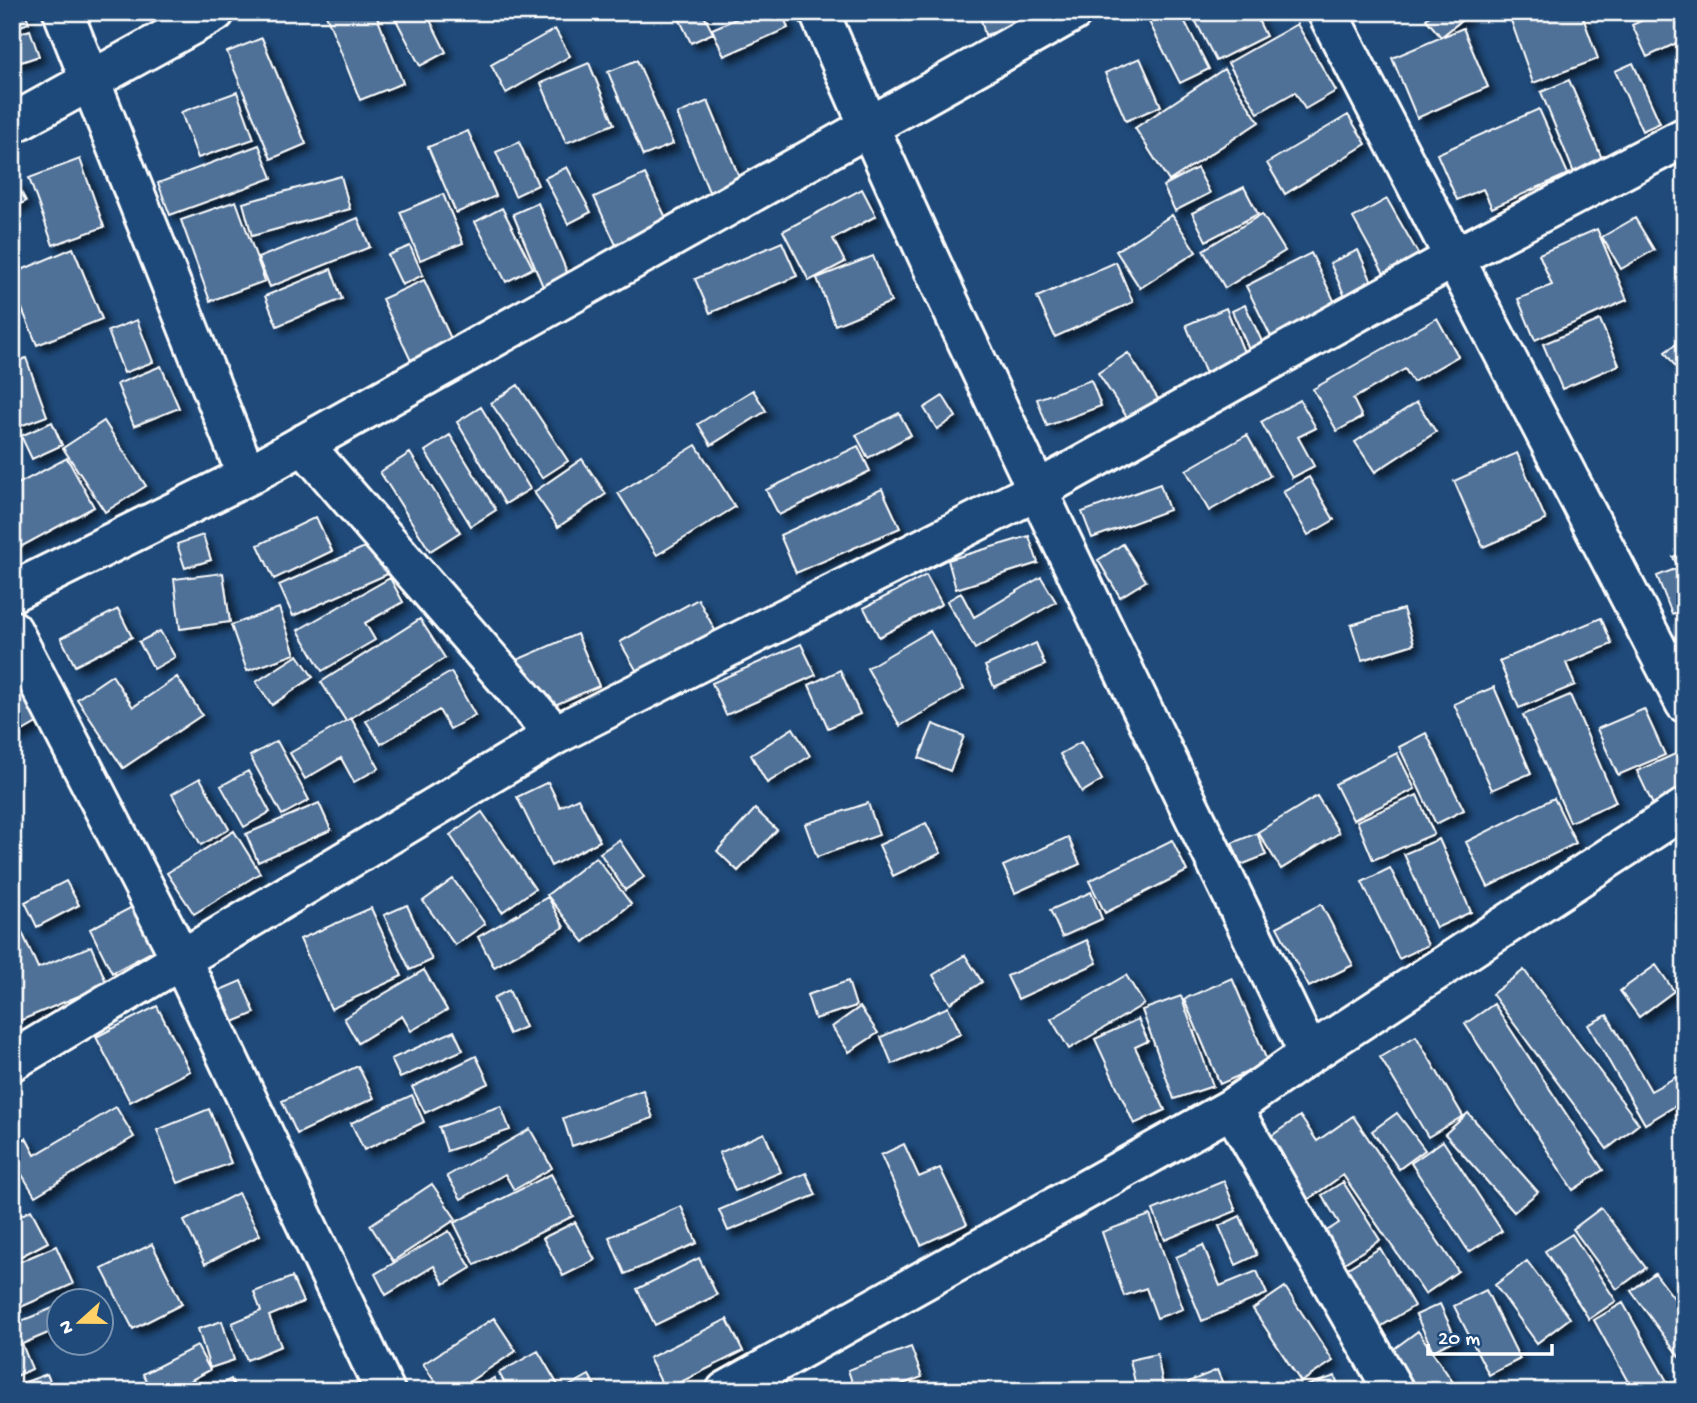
<svg xmlns="http://www.w3.org/2000/svg" width="1697" height="1403" viewBox="0 0 1697 1403" font-family="'Gochi Hand',sans-serif">
	<defs>
		<filter id="shadow"><feDropShadow dx="6" dy="6" stdDeviation="3.5" flood-color="#0009"/></filter>
	</defs>
	<rect width="100%" height="100%" fill="#1f4a7a"/>
	<filter id="ink" filterUnits="userSpaceOnUse"><feTurbulence type="fractalNoise" baseFrequency=".0143" numOctaves="2"/><feDisplacementMap in="SourceGraphic" scale="14" xChannelSelector="R" yChannelSelector="G"/><feConvolveMatrix kernelMatrix="1 2 1 2 8 2 1 2 1" color-interpolation-filters="sRGB"/></filter>
	<g filter="url(#ink)">
		<!-- building -->
		<path fill="#507197" stroke="#fff" stroke-width="2" filter="url(#shadow)" d="M12,12H25L29,23L12,29Z
			M325,12H375L403,83L360,100Z
			M392,12H426L446,52L420,66Z
			M676,12H702L713,33L691,43Z
			M752,12H782L788,28L724,56L712,29Z
			M979,12H1016L1020,25L985,35Z
			M1149,12H1180L1209,69L1180,83L1145,14Z
			M1191,12H1254L1266,36L1216,61Z
			M1434,12H1464L1467,16L1441,37L1426,19Z
			M1508,12H1581L1598,59L1533,83Z
			M1660,12H1685V39L1647,57L1632,25Z
			M1297,24L1336,91L1305,109L1295,92L1258,113L1228,63Z
			M1463,28L1488,87L1417,118L1392,58Z
			M555,29L570,56L506,93L491,65Z
			M30,30L39,56L12,65V36Z
			M262,38L306,144L271,159L227,52Z
			M1140,58L1161,106L1126,121L1105,73Z
			M637,60L673,144L643,156L608,72Z
			M589,63L614,124L566,143L541,83Z
			M1633,63L1660,123L1642,131L1615,71Z
			M1224,69L1259,122L1169,181L1135,128Z
			M1569,80L1603,161L1574,173L1541,92Z
			M237,92L254,139L198,158L181,112Z
			M708,101L740,179L709,192L677,114Z
			M1539,109L1568,174L1492,208L1483,189L1457,200L1437,154Z
			M1348,115L1366,144L1285,194L1267,163Z
			M468,131L496,196L456,213L428,147Z
			M519,142L538,185L515,196L496,152Z
			M259,145L272,178L170,215L158,183Z
			M80,159L104,227L53,245L29,178Z
			M567,167L591,212L568,224L545,178Z
			M1197,168L1210,193L1175,211L1163,186Z
			M645,174L668,222L616,245L594,197Z
			M341,176L350,209L252,236L243,203Z
			M14,179L26,201L12,209V180Z
			M1244,187L1258,214L1206,241L1192,213Z
			M862,189L876,216L833,239L845,262L809,281L783,231Z
			M443,194L463,243L420,260L400,212Z
			M1387,199L1423,262L1388,281L1353,218Z
			M236,201L265,281L210,301L181,220Z
			M538,203L572,284L546,294L513,214Z
			M502,208L533,268L506,282L475,222Z
			M1262,214L1285,251L1225,288L1203,250Z
			M1172,215L1196,252L1140,288L1116,251Z
			M358,218L370,247L270,287L258,258Z
			M1635,218L1654,250L1621,269L1602,237Z
			M1597,229L1627,300L1535,340L1518,299L1552,285L1539,254Z
			M782,242L797,276L710,313L695,279Z
			M410,246L423,275L402,285L388,255Z
			M73,248L102,319L37,345L12,285V274Z
			M1358,250L1375,289L1347,301L1330,263Z
			M1311,253L1339,311L1274,343L1246,286Z
			M873,256L891,302L835,325L817,278Z
			M1116,262L1133,302L1055,337L1037,297Z
			M331,269L342,299L277,326L265,296Z
			M424,280L453,343L412,363L382,299Z
			M1245,305L1265,348L1251,354L1232,311Z
			M1226,308L1250,367L1210,384L1186,325Z
			M1437,318L1458,356L1413,382L1405,369L1353,399L1362,417L1337,431L1313,389Z
			M137,320L153,362L124,373L108,331Z
			M1600,320L1619,365L1562,389L1543,344Z
			M1685,338V380L1665,352Z
			M1128,353L1166,411L1136,431L1098,373Z
			M26,358L47,416L12,429V363Z
			M161,366L179,408L134,426L117,384Z
			M1091,380L1101,406L1047,426L1037,399Z
			M518,385L568,461L542,478L491,403Z
			M753,390L766,411L711,445L698,424Z
			M943,396L956,417L937,429L924,408Z
			M1300,400L1316,428L1298,437L1314,466L1292,478L1261,422Z
			M1417,402L1436,432L1375,472L1355,442Z
			M481,407L530,489L505,504L457,422Z
			M899,413L911,435L868,458L856,435Z
			M104,421L146,486L105,512L63,448Z
			M52,422L62,445L32,459L21,436Z
			M450,435L496,510L471,526L425,451Z
			M1247,435L1270,476L1209,511L1186,470Z
			M696,445L735,507L657,555L618,493Z
			M858,446L870,471L779,515L766,490Z
			M410,453L460,532L430,551L380,472Z
			M1517,453L1546,520L1483,547L1454,481Z
			M67,458L94,507L15,550L12,544V487Z
			M582,459L606,494L558,527L534,492Z
			M1309,477L1334,520L1308,535L1283,491Z
			M1160,484L1169,510L1092,538L1082,512Z
			M882,489L900,528L796,573L780,535Z
			M316,517L332,551L274,579L258,545Z
			M203,535L211,560L185,568L177,544Z
			M1029,536L1038,563L956,589L948,560Z
			M376,542L390,573L293,616L279,585Z
			M1123,544L1146,581L1120,597L1098,560Z
			M1685,551V581L1673,557Z
			M1675,569L1685,592V609L1672,614L1657,576Z
			M223,573L230,622L180,629L174,579Z
			M926,575L942,604L879,637L864,608Z
			M1041,577L1056,602L975,649L947,601L961,593L974,617Z
			M390,578L403,602L365,623L375,640L322,671L298,630Z
			M698,599L716,632L639,675L620,642Z
			M279,608L295,654L247,671L231,625Z
			M118,609L132,637L75,666L61,638Z
			M1403,609L1414,644L1362,660L1351,625Z
			M1601,618L1612,644L1566,663L1575,685L1519,708L1499,661Z
			M420,619L445,658L346,721L321,682Z
			M160,631L175,657L154,669L139,642Z
			M930,631L964,689L900,726L867,668Z
			M577,634L599,686L534,714L512,662Z
			M1036,643L1045,665L994,687L985,666Z
			M801,644L816,675L726,715L712,683Z
			M298,655L313,677L272,705L256,682Z
			M840,670L860,714L828,728L809,685Z
			M12,672L40,721L14,736L12,734Z
			M451,672L475,715L450,729L439,710L381,744L366,721Z
			M112,675L133,707L177,677L202,715L123,768L77,699Z
			M1494,687L1531,773L1492,790L1454,704Z
			M1570,695L1616,802L1570,822L1523,715Z
			M1644,709L1665,755L1618,775L1597,729Z
			M351,718L379,768L354,782L341,758L305,779L290,753Z
			M933,724L964,736L950,771L919,758Z
			M793,728L810,756L767,783L751,755Z
			M1426,733L1464,810L1436,824L1399,747Z
			M277,741L309,800L282,815L250,756Z
			M1081,742L1102,780L1082,792L1060,754Z
			M1682,751L1685,757V792L1654,807L1637,771Z
			M1397,753L1415,789L1353,820L1335,784Z
			M248,771L270,812L244,827L221,786Z
			M200,778L229,829L201,845L172,794Z
			M548,782L560,807L578,798L600,841L551,866L517,797Z
			M1417,795L1434,834L1373,860L1357,821Z
			M1317,796L1339,833L1281,869L1258,832Z
			M1554,798L1576,843L1488,887L1466,842Z
			M319,803L331,830L258,862L246,834Z
			M868,803L879,835L817,857L805,824Z
			M755,809L777,830L738,871L717,851Z
			M482,812L535,889L502,912L450,835Z
			M926,823L941,853L893,876L879,845Z
			M234,831L260,873L194,914L167,873Z
			M1257,833L1266,855L1241,865L1232,843Z
			M1068,837L1080,864L1015,893L1003,866Z
			M1439,839L1471,912L1436,928L1404,854Z
			M619,840L644,877L625,890L600,853Z
			M1172,840L1187,871L1105,913L1089,881Z
			M596,857L631,904L584,942L547,895Z
			M1390,868L1428,945L1399,959L1362,882Z
			M453,879L485,924L455,945L423,901Z
			M66,881L79,905L37,927L25,902Z
			M1091,892L1102,919L1062,937L1050,910Z
			M548,897L564,927L494,967L478,937Z
			M1321,904L1353,965L1309,987L1277,927Z
			M407,905L432,960L410,970L384,915Z
			M134,906L157,949L112,973L90,929Z
			M371,908L402,976L331,1009L300,939Z
			M22,932L38,968L91,946L107,984L17,1022L12,1011V985L16,983L12,974V937Z
			M1087,940L1097,963L1018,999L1007,976Z
			M965,955L982,982L950,1003L933,975Z
			M1656,965L1674,991L1639,1017L1620,991Z
			M424,970L447,1010L411,1031L402,1016L358,1043L344,1018Z
			M1524,970L1639,1124L1607,1149L1492,994Z
			M1126,975L1144,1004L1069,1049L1051,1019Z
			M1232,978L1268,1063L1220,1084L1184,999Z
			M241,981L255,1013L233,1022L220,990Z
			M848,981L856,1006L815,1019L807,995Z
			M509,990L525,1027L509,1034L493,998Z
			M1181,996L1213,1086L1174,1099L1142,1010Z
			M1494,1004L1603,1170L1573,1190L1465,1024Z
			M157,1006L190,1071L130,1102L96,1037Z
			M860,1007L878,1033L849,1052L832,1027Z
			M948,1007L961,1034L892,1064L881,1037Z
			M1607,1015L1651,1091L1685,1072V1100L1645,1124L1588,1025Z
			M1138,1019L1148,1041L1135,1047L1165,1110L1134,1124L1095,1039Z
			M454,1031L463,1050L400,1078L391,1059Z
			M1416,1036L1463,1116L1428,1137L1380,1057Z
			M476,1056L489,1083L425,1113L412,1087Z
			M358,1066L374,1098L297,1134L282,1101Z
			M643,1090L653,1118L572,1146L563,1118Z
			M412,1095L424,1122L364,1150L351,1123Z
			M501,1106L510,1130L447,1151L439,1127Z
			M116,1107L134,1137L35,1196L12,1158V1146L26,1138L35,1155Z
			M209,1109L231,1163L178,1183L157,1130Z
			M1397,1113L1425,1150L1399,1169L1372,1131Z
			M1468,1113L1538,1192L1514,1212L1445,1134Z
			M1300,1116L1317,1141L1353,1116L1458,1271L1425,1294L1343,1175L1306,1201L1264,1141Z
			M530,1129L552,1168L514,1190L505,1174L461,1199L447,1176Z
			M764,1133L781,1172L735,1191L719,1153Z
			M1443,1141L1502,1231L1469,1252L1411,1163Z
			M904,1144L919,1177L940,1168L967,1224L921,1245L881,1155Z
			M806,1173L816,1195L728,1231L719,1210Z
			M551,1174L573,1216L475,1265L454,1223Z
			M1224,1181L1236,1211L1165,1240L1153,1210Z
			M1343,1182L1380,1240L1341,1265L1322,1234L1339,1223L1322,1195Z
			M432,1184L456,1219L393,1261L370,1225Z
			M238,1193L260,1235L205,1264L184,1221Z
			M681,1206L697,1243L625,1274L609,1237Z
			M1601,1208L1646,1268L1617,1289L1573,1229Z
			M31,1210L48,1242L12,1261V1220Z
			M1150,1215L1183,1309L1157,1318L1146,1288L1124,1296L1102,1232Z
			M1240,1216L1257,1255L1236,1265L1219,1226Z
			M575,1222L595,1260L563,1276L543,1238Z
			M449,1231L471,1268L444,1284L434,1266L386,1295L375,1274Z
			M1572,1234L1616,1301L1589,1319L1545,1251Z
			M152,1244L182,1304L133,1329L102,1269Z
			M1203,1245L1220,1286L1257,1271L1267,1294L1202,1321L1176,1257Z
			M56,1246L73,1284L12,1311V1265Z
			M1380,1248L1414,1306L1375,1330L1340,1273Z
			M699,1258L717,1295L655,1325L637,1289Z
			M1527,1261L1570,1318L1537,1343L1495,1285Z
			M1655,1273L1685,1313L1683,1362L1631,1291Z
			M292,1277L303,1302L269,1316L281,1346L247,1360L232,1323L261,1311L254,1292Z
			M1285,1287L1333,1361L1301,1382L1253,1309Z
			M1486,1290L1520,1359L1489,1375L1454,1306Z
			M1623,1303L1668,1383L1653,1391H1633L1594,1320Z
			M1440,1304L1456,1339L1433,1351L1416,1315Z
			M60,1305V1328L22,1344L32,1369L12,1378V1325Z
			M494,1318L516,1351L455,1391H441L423,1364Z
			M727,1319L743,1351L665,1390L649,1358Z
			M222,1321L234,1360L210,1368L198,1329Z
			M1418,1331L1459,1391H1418L1391,1351Z
			M197,1346L210,1370L171,1391H152L143,1374Z
			M911,1347L922,1377L884,1391H855L848,1370Z
			M538,1351L559,1387L552,1391H509L499,1373Z
			M1157,1354L1164,1391H1137L1130,1360Z
			M1217,1370L1226,1391H1191L1188,1382Z
			M47,1374L54,1391H12V1387Z
			M589,1375L598,1391H562V1390Z
			M1335,1376L1340,1391H1291Z
			M494,1378L502,1391H473Z
			M231,1379L236,1391H207Z"/>
		<g fill="none" stroke-linecap="round" stroke-linejoin="round">
			<defs>
				<path id="minor" d="M63,12L247,476
					M819,12C971,364 1143,708 1309,1054
					M1327,12L1685,703
					M12,124L215,12
					M303,444L555,735
					M12,592L247,476L1073,12
					M12,630L181,959L385,1391
					M12,1061L555,735L1038,490L1454,258L1685,137
					M1232,1108L1394,1391
					M726,1391L1232,1108L1309,1054L1685,808"/>
			</defs>
			<!-- minor casing -->
			<use href="#minor" stroke="#fff" stroke-width="44"/>
			<!-- minor -->
			<use href="#minor" stroke="#1f4a7a" stroke-width="38"/>
		</g>
	</g>
	<!-- margin -->
	<rect width="1697" height="1403" fill="none" stroke="#1f4a7a" stroke-width="42"/>
	<rect x="21" y="21" width="1655" height="1361" fill="none" stroke="#fff" stroke-width="2.5" filter="url(#ink)"/>
	<!-- north arrow -->
	<g transform="translate(80 1322) rotate(249)"><circle r="33" fill="#1f4a7a" stroke="#7992af" stroke-width="2"/>
	<path d="M0-5L12 26L0 18L-12 26Z" fill="#ffd166"/>
	<text y="-10" font-size="19" font-weight="bold" text-anchor="middle" fill="#ffffff">N</text>
	</g>
	<!-- scale -->
	<path d="M1428 1344v10h124v-10" fill="none" stroke="#ffffff" stroke-width="3.5"/>
	<text x="1438" y="1344" font-size="21" fill="#ffffff" stroke="#1f4a7a" stroke-width="5" paint-order="stroke">20 m</text>
</svg>
